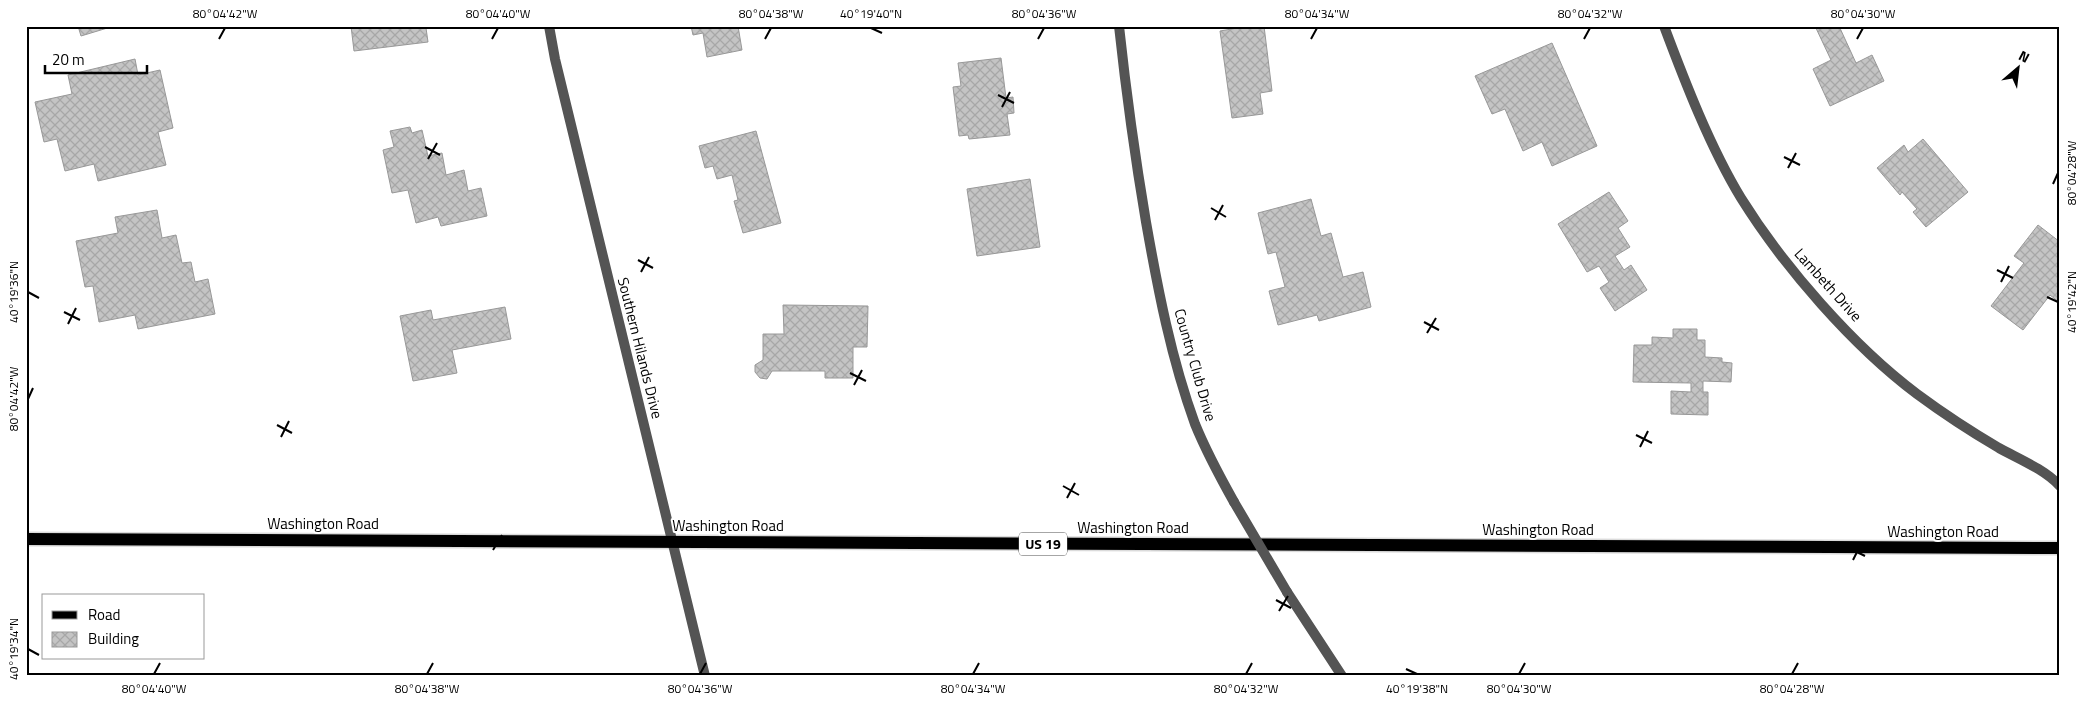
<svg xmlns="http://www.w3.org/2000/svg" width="2086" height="702" viewBox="0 0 2086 702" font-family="'Titillium Web',sans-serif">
	<defs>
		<pattern id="building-cross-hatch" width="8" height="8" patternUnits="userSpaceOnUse" patternTransform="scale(1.25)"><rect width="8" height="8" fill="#c4c4c4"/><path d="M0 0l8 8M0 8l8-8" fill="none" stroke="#a7a7a7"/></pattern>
	</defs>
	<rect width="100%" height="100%" fill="#fff"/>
	<!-- building -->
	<path fill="url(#building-cross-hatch)" stroke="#989898" d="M78,26H114L81,36Z
		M351,26H436V27L426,28L428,42L354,51Z
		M691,26H738L742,50L707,57L703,33L693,35Z
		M1249,26H1264L1272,91L1260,93L1263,114L1232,118L1220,31Z
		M1815,26H1839L1856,63L1872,55L1884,81L1830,106L1813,69L1831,60Z
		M1552,43L1597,146L1552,166L1542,142L1523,151L1505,109L1492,114L1475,76Z
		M1001,58L1006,98L1013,97L1014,113L1007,114L1010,135L969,139L968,135L959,136L953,87L961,86L958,63Z
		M135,59L138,75L160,70L173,128L158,132L166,165L98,181L94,164L65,171L57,139L44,142L35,102L72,94L68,75Z
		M410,127L412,133L422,130L428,156L442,153L446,175L464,170L468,191L481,188L487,216L441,226L438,217L416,223L408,190L392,193L383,150L394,147L390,131Z
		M756,131L781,223L743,233L734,201L738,200L732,175L717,179L713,166L705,168L699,146Z
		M1923,139L1968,192L1926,227L1913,212L1917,209L1902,192L1900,195L1877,168L1904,145L1908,152Z
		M1030,179L1040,247L977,256L967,189Z
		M1609,192L1628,221L1618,228L1630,247L1615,256L1624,270L1631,265L1647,290L1615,311L1600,288L1609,282L1599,266L1587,272L1558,224Z
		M1311,199L1321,236L1331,233L1343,277L1363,272L1371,307L1319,321L1317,315L1278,325L1269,291L1285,287L1276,252L1268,254L1258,213Z
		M157,210L162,238L176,235L182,263L191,262L195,282L208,279L215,314L138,329L135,315L99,322L93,286L85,287L76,241L118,233L115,217Z
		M2038,225L2060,242V303L2050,295L2023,330L1991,306L2024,263L2014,256Z
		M783,305L868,306L867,347H853V378H825V371H772L767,379L760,378L755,372V365L763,360V334H784Z
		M505,307L511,339L452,350L457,373L413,381L400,316L431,310L433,320Z
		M1673,329H1697V340H1705V357L1722,358V362L1732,363L1731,382L1703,381V392H1708V415L1671,414V391L1691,392V383L1633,382L1634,345H1652V337L1673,338Z"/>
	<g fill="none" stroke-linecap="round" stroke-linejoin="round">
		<defs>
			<path id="primary" d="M26,539L2060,548"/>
		</defs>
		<!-- primary casing -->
		<use href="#primary" stroke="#dbdbdb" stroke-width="15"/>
		<!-- minor -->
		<path stroke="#545454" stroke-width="10" d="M549,26L555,59L705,676
			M1119,26C1126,91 1135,157 1146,222C1158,290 1171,358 1195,424C1206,451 1220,477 1234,502
			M1664,26C1685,82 1710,147 1741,198C1784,267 1853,346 1917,394C1944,414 1970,431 1999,448C2019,459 2044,469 2060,486
			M1287,592L1342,676"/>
		<!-- primary -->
		<use href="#primary" stroke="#000" stroke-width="12"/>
		<!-- minor-bridge -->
		<path stroke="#545454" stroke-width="10" d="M1234,502L1287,592"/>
	</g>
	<!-- ticks -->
	<path fill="none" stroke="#000" stroke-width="2" d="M871,28L882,33M219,39L225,28M492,39L498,28M765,39L771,28M1038,39L1044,28M1311,39L1317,28M1584,39L1590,28M1857,39L1863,28M998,95L1014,103M1002,107L1010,92M425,147L440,155M1784,157L1800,165M428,159L437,143M1788,168L1796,153M2053,184L2058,173M1211,208L1226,217M1215,220L1223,205M638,260L653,268M1997,270L2013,278M641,272L649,257M2001,282L2009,266M28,292L39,298M2047,297L2058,302M64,312L80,320M1424,322L1439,330M68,324L76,308M1427,333L1436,318M850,373L866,381M854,385L862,370M28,399L33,388M277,425L292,433M1636,435L1652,443M281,437L289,421M1640,447L1648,431M1063,486L1079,495M1067,498L1075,483M490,538L505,546M1849,548L1865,556M493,550L502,535M1853,560L1861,544M1276,600L1291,608M1279,611L1288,596M28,649L39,655M1406,669L1417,674M154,674L160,663M427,674L433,663M700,674L706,663M973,674L979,663M1246,674L1252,663M1519,674L1525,663M1792,674L1798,663"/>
	<g text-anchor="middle" stroke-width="4" stroke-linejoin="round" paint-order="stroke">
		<!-- shield labels -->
		<rect fill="#fff" stroke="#4c4c4c" stroke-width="1" x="1019" y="532.5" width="48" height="23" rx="4"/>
		<g font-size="14" font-weight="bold" fill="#000">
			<text x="1043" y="549">US 19</text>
		</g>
		<!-- street labels -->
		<g font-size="15" fill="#000" stroke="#fff">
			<text transform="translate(1828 285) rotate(48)" y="5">Lambeth Drive</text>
			<text transform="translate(640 348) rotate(76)" y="5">Southern Hilands Drive</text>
			<text transform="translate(1195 365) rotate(74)" y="5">Country Club Drive</text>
			<text x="323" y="529">Washington Road</text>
			<text x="728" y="531">Washington Road</text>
			<text x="1133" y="533">Washington Road</text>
			<text x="1538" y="535">Washington Road</text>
			<text x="1943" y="537">Washington Road</text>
		</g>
	</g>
	<!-- border -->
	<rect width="2086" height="702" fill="none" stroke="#ffffff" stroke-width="55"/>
	<!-- legend -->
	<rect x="42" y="594" width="162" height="65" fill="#ffffff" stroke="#999999"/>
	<rect x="52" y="611" width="25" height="8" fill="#000000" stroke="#999999"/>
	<text x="88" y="620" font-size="15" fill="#000000">Road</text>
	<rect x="52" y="632" width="25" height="15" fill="url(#building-cross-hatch)" stroke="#999999"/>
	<text x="88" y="644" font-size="15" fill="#000000">Building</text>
	<!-- north arrow -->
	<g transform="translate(2018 68) rotate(28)" stroke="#ffffff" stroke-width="4" paint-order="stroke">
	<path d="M0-4L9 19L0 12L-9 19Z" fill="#000000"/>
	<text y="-8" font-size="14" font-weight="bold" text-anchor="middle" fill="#000000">N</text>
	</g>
	<!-- scale -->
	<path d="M45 65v8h102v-8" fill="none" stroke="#000000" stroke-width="2.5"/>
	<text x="52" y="65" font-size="15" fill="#000000" stroke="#ffffff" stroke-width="4" paint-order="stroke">20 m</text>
	<rect x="28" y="28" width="2030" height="646" fill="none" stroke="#000" stroke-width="2"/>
	<g font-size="12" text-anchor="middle" fill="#000">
		<text x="225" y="18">80°04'42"W</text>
		<text x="498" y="18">80°04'40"W</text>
		<text x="771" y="18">80°04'38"W</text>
		<text x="871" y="18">40°19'40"N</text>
		<text x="1044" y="18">80°04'36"W</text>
		<text x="1317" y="18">80°04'34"W</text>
		<text x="1590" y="18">80°04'32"W</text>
		<text x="1863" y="18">80°04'30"W</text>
		<text transform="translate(2072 173) rotate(-90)" y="4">80°04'28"W</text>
		<text transform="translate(14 292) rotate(-90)" y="4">40°19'36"N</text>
		<text transform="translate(2072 302) rotate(-90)" y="4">40°19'42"N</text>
		<text transform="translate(14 399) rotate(-90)" y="4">80°04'42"W</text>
		<text transform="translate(14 649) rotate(-90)" y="4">40°19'34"N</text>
		<text x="154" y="693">80°04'40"W</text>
		<text x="427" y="693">80°04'38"W</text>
		<text x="700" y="693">80°04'36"W</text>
		<text x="973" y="693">80°04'34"W</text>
		<text x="1246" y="693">80°04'32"W</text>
		<text x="1417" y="693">40°19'38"N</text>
		<text x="1519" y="693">80°04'30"W</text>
		<text x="1792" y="693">80°04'28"W</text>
	</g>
</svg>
